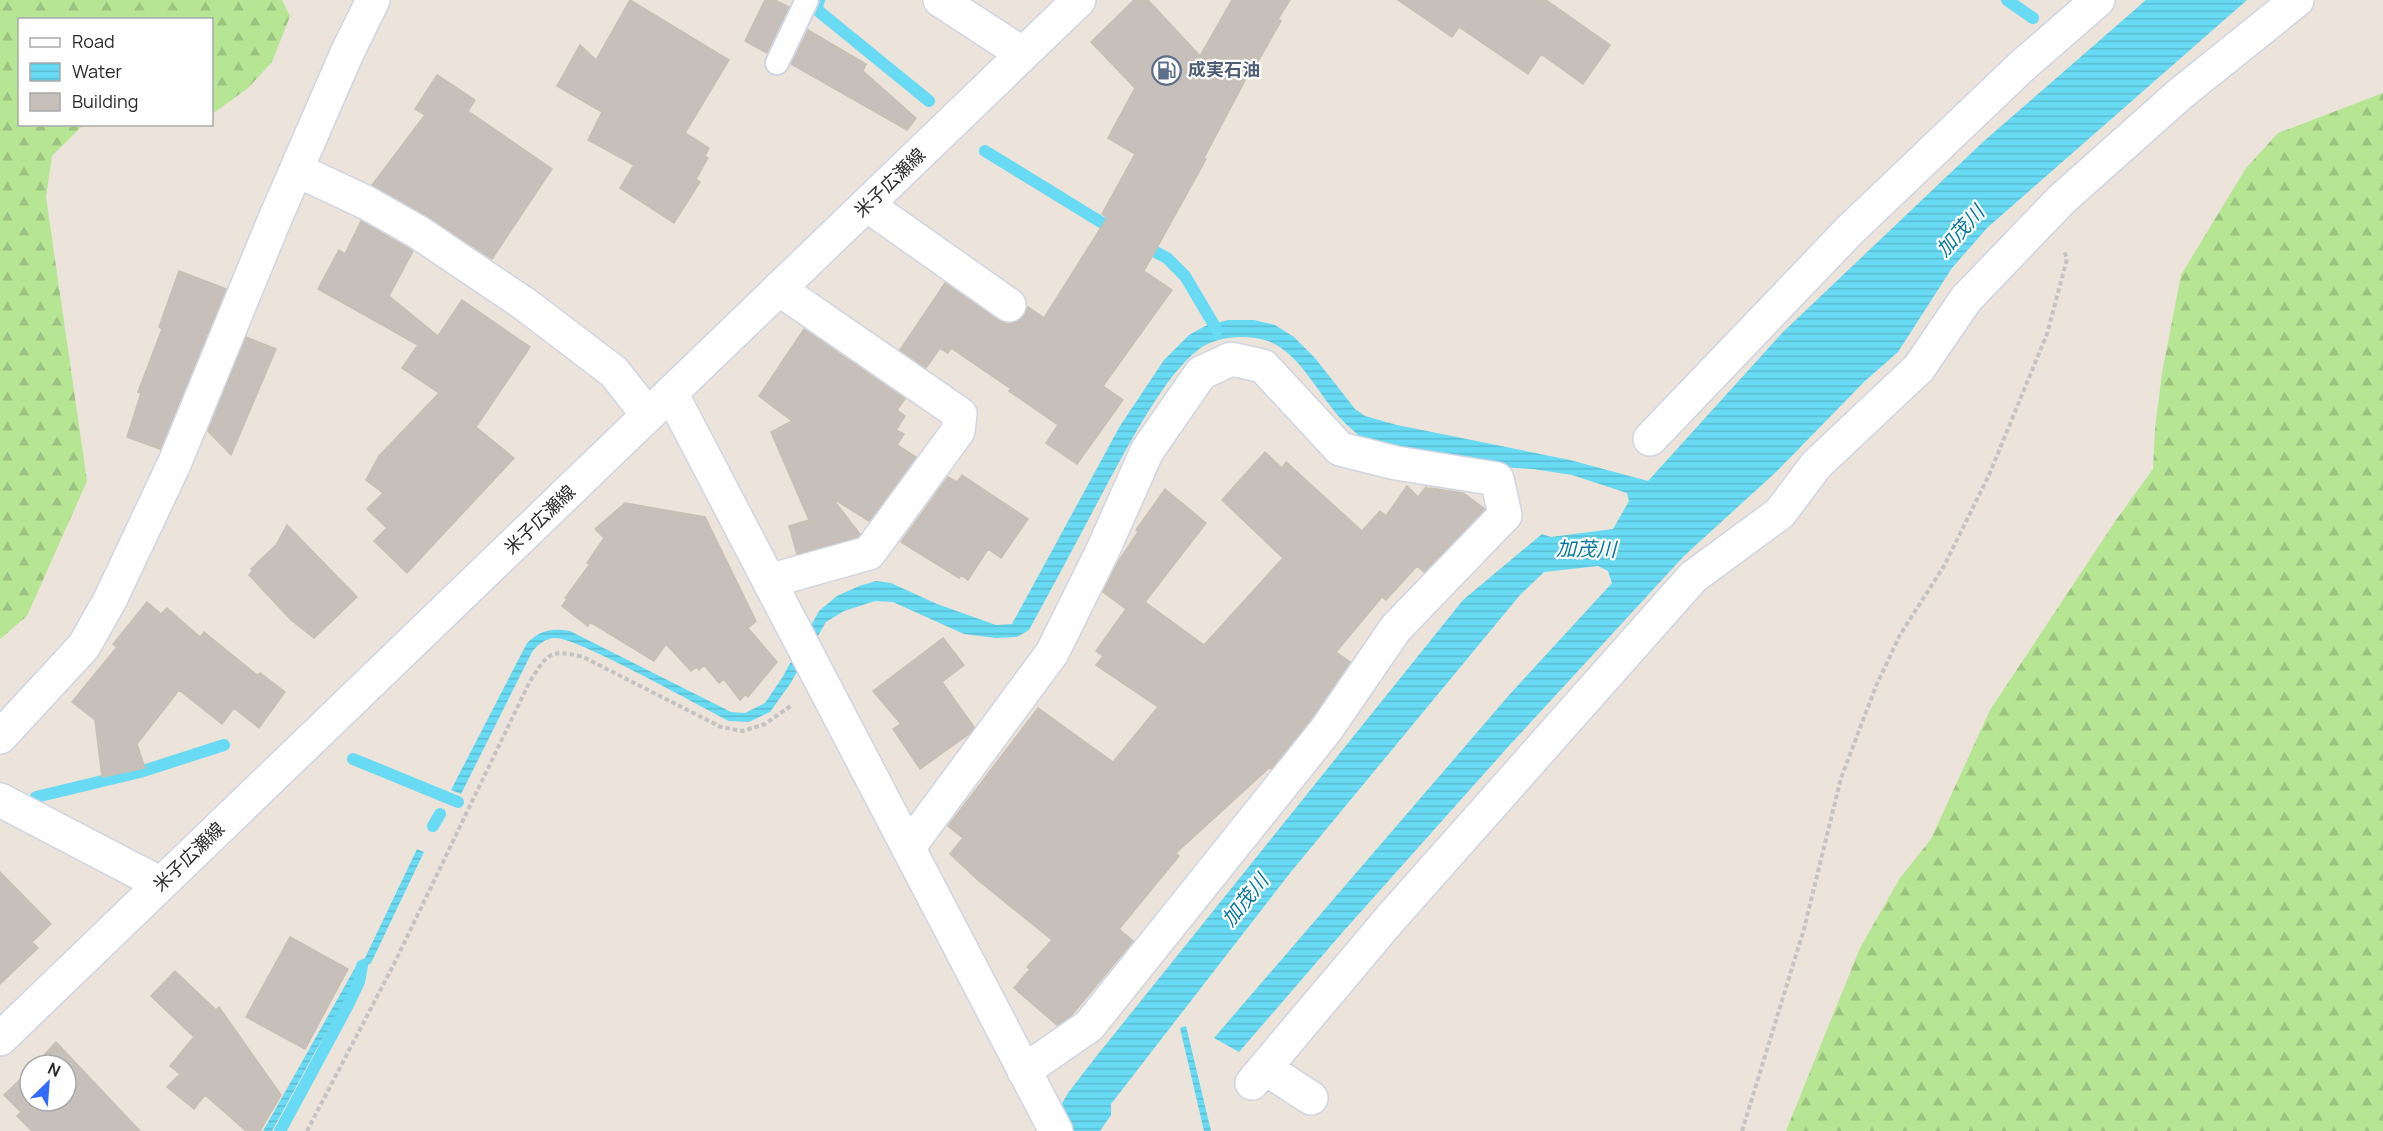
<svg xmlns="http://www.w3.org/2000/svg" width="2383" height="1131" viewBox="0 0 2383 1131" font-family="Manrope,'Noto Sans JP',sans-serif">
	<defs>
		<pattern id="forest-firs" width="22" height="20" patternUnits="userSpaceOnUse" patternTransform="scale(1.5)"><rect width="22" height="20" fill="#b6e594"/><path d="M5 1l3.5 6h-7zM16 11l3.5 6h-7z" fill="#9cc480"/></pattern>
		<pattern id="water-rules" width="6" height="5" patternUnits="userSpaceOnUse" patternTransform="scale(1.5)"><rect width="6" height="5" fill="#68daf3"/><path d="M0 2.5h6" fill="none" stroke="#5abbd0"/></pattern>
	</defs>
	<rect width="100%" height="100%" fill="#ece3da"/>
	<!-- forest -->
	<path fill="url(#forest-firs)" d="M0,0H282L290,16L272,62L248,88L215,112L212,111V20H20V124L83,125L52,156L46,197L87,481L27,616L0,639Z
		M2383,93V1131H1786L1860,948L1900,878L1931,839L1990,710L2116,520L2153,469L2155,429L2162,373L2181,275L2246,168L2278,133Z"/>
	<!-- water -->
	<path fill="url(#water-rules)" d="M2146,0H2247L1987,228L1952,268L1898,352L1865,381L1776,472L1684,556L1507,748L1341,934L1239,1052L1214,1038L1510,694L1612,583L1608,571L1598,566L1544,572L1520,595L1290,873L1111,1104V1115L1100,1131H1046L1068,1093L1095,1058L1463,600L1542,534L1551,537L1613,529L1629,501L1627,493L1572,475L1533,469L1479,466L1365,442C1358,433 1349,428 1342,420C1318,395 1302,355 1268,341C1247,334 1215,336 1198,350C1165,375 1131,441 1111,477C1084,528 1057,579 1029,630L1017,637L996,638L964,634L893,602L875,601L844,611L826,622L790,684L770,712L749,722L729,721C703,708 575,636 555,638C546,638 537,645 532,652L461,794L451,790L527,643C541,630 551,628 570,631L731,712L745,713L765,703L782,678L819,611L837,596L859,586L876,581L891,583L937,604L996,625L1012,624L1120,426L1164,360L1189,335L1205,326L1228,320H1254L1275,325L1294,337L1315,358L1355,409L1365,416L1397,425L1570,460L1648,481L1783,332L1984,141Z
		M417,849L424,852L371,963L367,965L315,1052L272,1131H263L359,961L365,958Z
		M1186,1026L1211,1131H1204L1180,1028Z"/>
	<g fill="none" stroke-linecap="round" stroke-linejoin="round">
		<!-- stream -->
		<path stroke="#68daf3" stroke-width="12" d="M819,0L816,9L929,101
			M2007,0L2033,18
			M985,151L1117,232
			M1140,244L1167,258L1185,276L1217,330
			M353,759L458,802
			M36,797L140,772L224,745
			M433,826L440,814
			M280,1131L348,1005L359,982L362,966"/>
	</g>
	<!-- building -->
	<path fill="#c7c0ba" stroke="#c7bfb4" stroke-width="1.5" d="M630,0L729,60L685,133L709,148L705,156L708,158L696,179L700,182L674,223L620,188L634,165L588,140L602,112L557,86L580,45L596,60Z
		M765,0H775L789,7L767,53L745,41Z
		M1134,0H1148L1200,56L1232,0H1290L1278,19L1281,21L1251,74L1249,73L1204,158L1206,159L1144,271L1172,290L1103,386L1123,400L1077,464L1046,443L1058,425L1009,391L1011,389L951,348L948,353L940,348L926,368L900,350L945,283L998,320L1007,324L1017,322L1024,316L1028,307L1044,318L1107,218L1102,214L1135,154L1108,138L1135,88L1091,42Z
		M1398,0H1546L1610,45L1583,84L1541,54L1528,74L1459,27L1452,37Z
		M808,30L866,64L863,71L916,118L907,130L791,64Z
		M437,75L475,100L468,111L552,169L492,259L427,216L372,185L425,115L415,109Z
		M361,221L413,251L389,296L438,336L462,300L530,347L476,427L514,458L407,573L374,541L387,528L367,509L383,493L366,480L379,456L439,393L402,368L418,345L318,289L339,250L345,254Z
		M179,271L226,289L160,449L127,437L141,393L138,392L162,329L159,327Z
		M804,329L905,399L897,410L905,416L896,430L904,434L897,445L916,457L869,521L832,498L860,534L858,537L797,554L789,526L809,520L771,432L792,421L759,396Z
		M246,337L276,349L231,455L208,431Z
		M1265,452L1282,468L1286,462L1362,531L1380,511L1386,516L1407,486L1418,497L1426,487L1429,489L1431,488L1463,493L1485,509L1424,572L1417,566L1386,600L1382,597L1336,652L1350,662L1311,719L1271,769L1269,768L1176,853L1179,856L1119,929L1133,941L1071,1016L1057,1025L1014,988L1030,969L1027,967L1052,940L979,881L950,854L963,838L948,826L1038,708L1113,762L1158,707L1096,665L1103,656L1096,651L1126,609L1103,592L1118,562L1138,532L1136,530L1165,489L1206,523L1145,602L1204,645L1283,558L1222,500Z
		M962,475L1028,519L1001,558L988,549L968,580L961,575L959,578L901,542L948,477L957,482Z
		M625,503L705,517L756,621L748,628L777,662L748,697L746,694L740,700L724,679L719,683L704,665L699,670L697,667L691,671L666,644L654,661L590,622L588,626L562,606L567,599L565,598L590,564L587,563L604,538L595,529Z
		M287,525L357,597L314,638L291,620L249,575L253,570L251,569L276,545Z
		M147,602L161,614L167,608L200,637L204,632L257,675L260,673L285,692L259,728L234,708L222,724L179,690L137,744L145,768L102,777L95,720L72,702L117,647L113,644Z
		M943,638L964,665L942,682L974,727L969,734L920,769L893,729L901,724L873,691Z
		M0,872L51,924L32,942L38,948L0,984Z
		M290,937L348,969L305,1049L246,1017Z
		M175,971L216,1010L219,1007L281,1095L260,1131H246L205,1095L194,1109L167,1087L180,1074L170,1066L194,1037L151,996Z
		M56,1042L140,1131H32L17,1116L21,1112L4,1095L30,1070V1101H66V1065H35Z"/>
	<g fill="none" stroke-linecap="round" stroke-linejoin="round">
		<defs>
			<path id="service" d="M777,63L807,0"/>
			<path id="minor" d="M940,0L1023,54
				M297,170L367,203L418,232L526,305L614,372L648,415
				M867,205L1009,305
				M671,393L1056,1131
				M1650,439L1849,231L2022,66L2098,0
				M769,581L869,553L958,431L960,414L779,289
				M0,737L84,646L110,600L175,462L274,221L347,53L373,0
				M0,800L161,884
				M908,848L1052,653L1103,550L1147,451L1201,373L1231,359L1263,366L1340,449L1396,463L1497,479L1505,515L1396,628L1326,730L1089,1026L1024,1071
				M1265,1068L1311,1098
				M1252,1083L1390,919L1693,577L1780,513L1816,465L1919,368L1966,299L2061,200L2180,94L2297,0"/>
			<path id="secondary" d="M0,1039L1079,0"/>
		</defs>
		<!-- service casing -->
		<use href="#service" stroke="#cfd5e3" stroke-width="26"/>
		<!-- minor casing -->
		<use href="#minor" stroke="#cfd5e3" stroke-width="36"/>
		<!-- secondary casing -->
		<use href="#secondary" stroke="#cfd5e3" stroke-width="36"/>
		<!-- path -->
		<path stroke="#c3c3c3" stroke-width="4" stroke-dasharray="4.5 3" stroke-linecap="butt" d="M307,1131L394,964L529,683C547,655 548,648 583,657L721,727L743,731L765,724L792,705
			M1742,1131L1804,929L1841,778L1876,686L1900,635L1944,566L1989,475L2047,334L2067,259L2064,250"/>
		<!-- service -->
		<use href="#service" stroke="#fff" stroke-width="22"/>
		<!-- minor -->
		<use href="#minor" stroke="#fff" stroke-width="33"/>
		<!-- secondary -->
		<use href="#secondary" stroke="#fff" stroke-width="33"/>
	</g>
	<!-- icons -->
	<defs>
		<symbol id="fuel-ring" viewBox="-11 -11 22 22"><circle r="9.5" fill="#fff" stroke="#5c6f8a" stroke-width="1.5"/><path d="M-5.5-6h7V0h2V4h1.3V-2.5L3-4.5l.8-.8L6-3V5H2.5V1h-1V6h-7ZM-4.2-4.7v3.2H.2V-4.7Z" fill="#5c6f8a"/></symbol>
	</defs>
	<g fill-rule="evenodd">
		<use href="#fuel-ring" x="1150" y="54" width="33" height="33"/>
	</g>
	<g text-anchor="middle" stroke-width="4.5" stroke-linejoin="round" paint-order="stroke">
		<!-- service labels -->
		<g font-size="18" font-weight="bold" fill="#4e5e75" stroke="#fff" text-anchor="start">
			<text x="1188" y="76">成実石油</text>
		</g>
		<!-- street labels -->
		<g font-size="18" fill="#292929" stroke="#fff">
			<text transform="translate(890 183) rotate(-44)" y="6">米子広瀬線</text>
			<text transform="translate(540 520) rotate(-44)" y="6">米子広瀬線</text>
			<text transform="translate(189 857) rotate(-44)" y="6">米子広瀬線</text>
		</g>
		<!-- water labels -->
		<g font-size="20" font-style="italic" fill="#08779d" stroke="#fff">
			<text transform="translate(1960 231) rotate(-48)" y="7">加茂川</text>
			<text transform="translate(1586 549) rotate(1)" y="7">加茂川</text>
			<text transform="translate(1245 900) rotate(-51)" y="7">加茂川</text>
		</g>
	</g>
	<!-- legend -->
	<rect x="18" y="18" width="195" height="108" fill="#ffffff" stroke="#a9a9a9" stroke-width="1.5"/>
	<rect x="30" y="38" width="30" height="9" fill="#ffffff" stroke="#a9a9a9" stroke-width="1.5"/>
	<text x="72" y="48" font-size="18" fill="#292929">Road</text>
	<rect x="30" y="63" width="30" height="18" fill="url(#water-rules)" stroke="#a9a9a9" stroke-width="1.5"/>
	<text x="72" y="78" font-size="18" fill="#292929">Water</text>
	<rect x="30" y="93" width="30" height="18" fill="#c7c0ba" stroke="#a9a9a9" stroke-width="1.5"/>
	<text x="72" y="108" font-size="18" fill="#292929">Building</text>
	<!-- north arrow -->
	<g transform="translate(48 1083) rotate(25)"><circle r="28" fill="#ffffff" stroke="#a9a9a9" stroke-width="1.5"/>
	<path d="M0-4.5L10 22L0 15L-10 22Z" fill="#346bff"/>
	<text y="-9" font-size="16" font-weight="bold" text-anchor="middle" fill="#292929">N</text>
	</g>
</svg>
